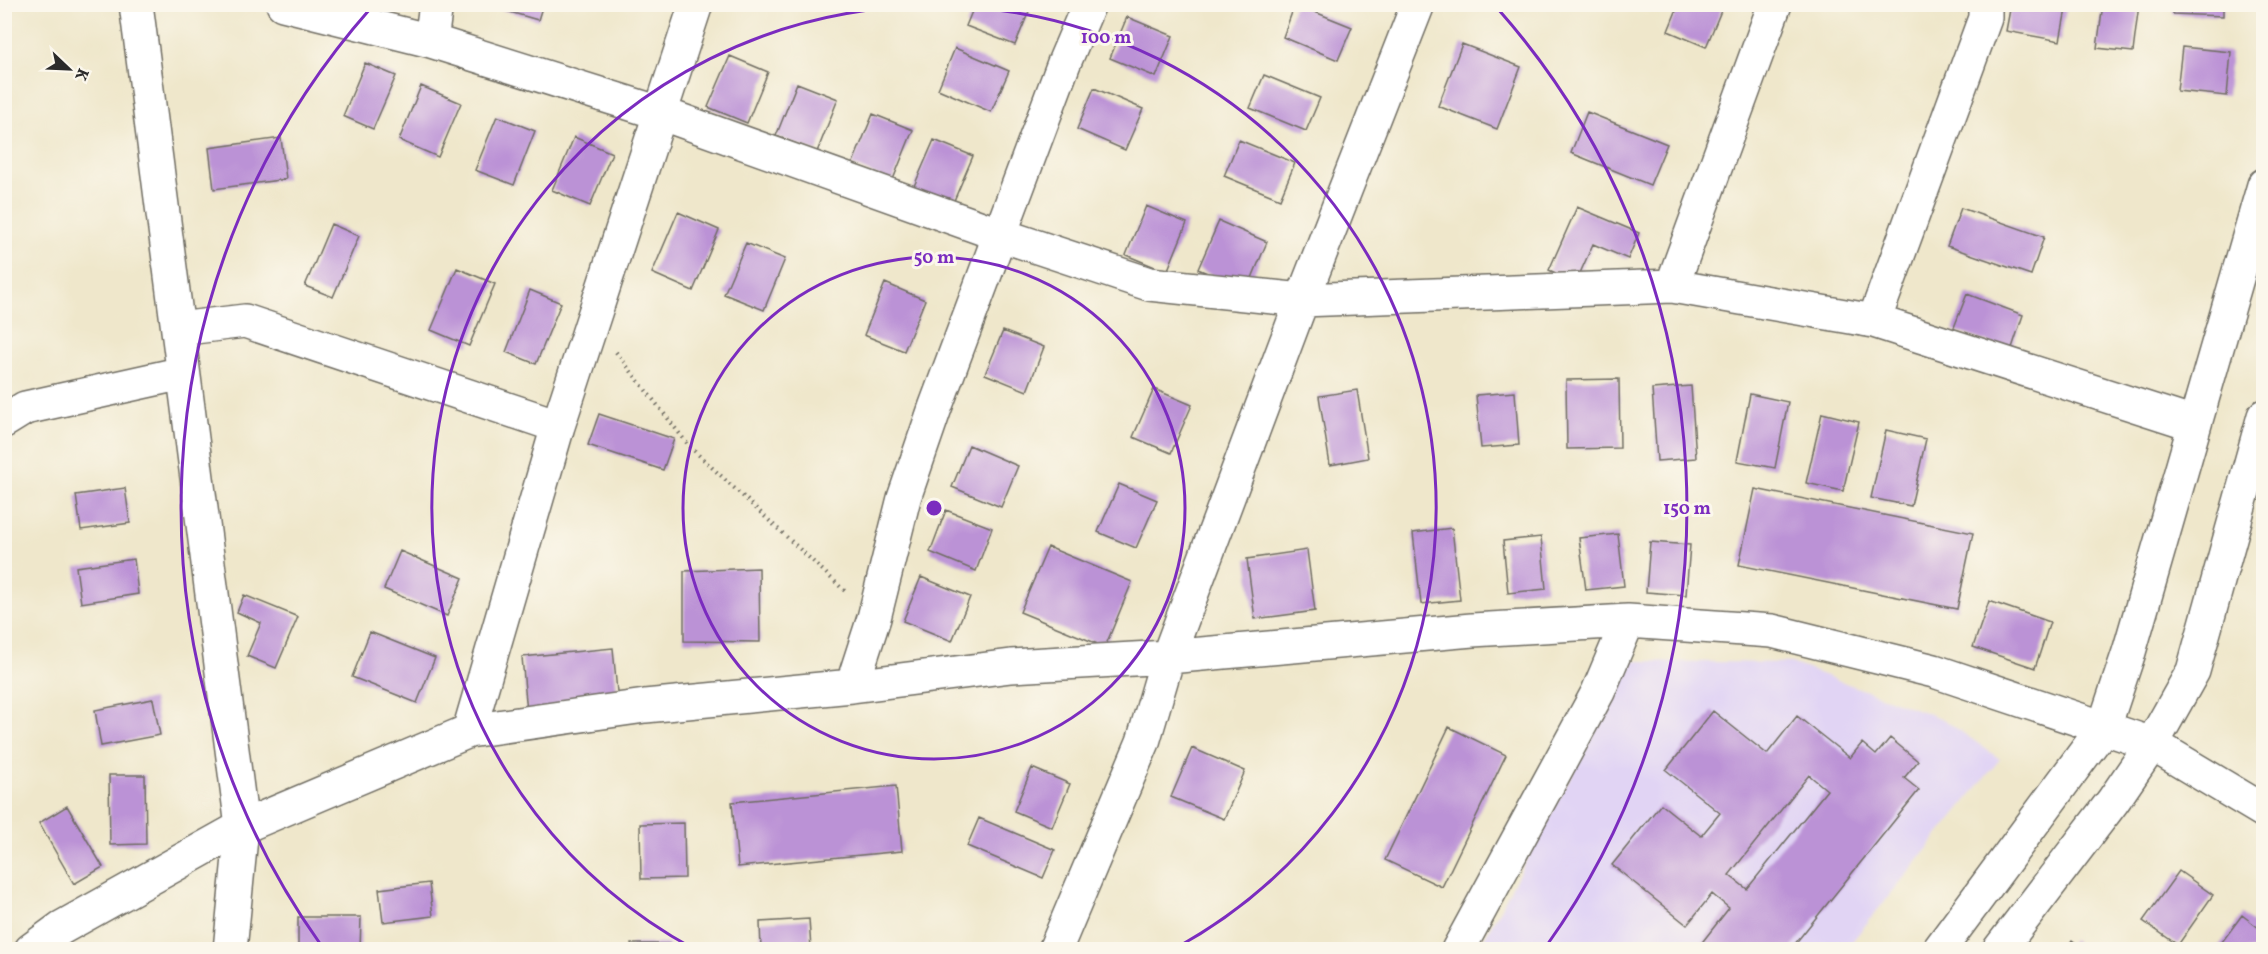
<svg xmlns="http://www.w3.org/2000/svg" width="2268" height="954" viewBox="0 0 2268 954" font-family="Vollkorn,serif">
	<rect width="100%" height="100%" fill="#fbf7ec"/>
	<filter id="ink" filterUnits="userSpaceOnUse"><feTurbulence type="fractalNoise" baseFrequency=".0167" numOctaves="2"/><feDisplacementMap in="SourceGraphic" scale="12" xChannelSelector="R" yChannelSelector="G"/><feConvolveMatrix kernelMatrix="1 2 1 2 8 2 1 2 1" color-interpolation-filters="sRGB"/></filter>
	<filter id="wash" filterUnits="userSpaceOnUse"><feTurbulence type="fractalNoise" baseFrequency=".008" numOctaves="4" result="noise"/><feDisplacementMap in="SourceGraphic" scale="24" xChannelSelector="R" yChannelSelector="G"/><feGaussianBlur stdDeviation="1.35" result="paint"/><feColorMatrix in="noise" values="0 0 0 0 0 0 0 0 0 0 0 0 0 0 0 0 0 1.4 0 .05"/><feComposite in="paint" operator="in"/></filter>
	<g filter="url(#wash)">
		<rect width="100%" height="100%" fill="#efe7cb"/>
		<!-- built -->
		<path fill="#e1d4f4" d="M1633,661L1791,663L1943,719L2000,759L1846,949L1508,950L1484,939Z"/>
		<g id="blocks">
			<!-- building -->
			<path fill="#bb92d6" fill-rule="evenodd" d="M497,4H543L538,20L496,8Z
				M975,4H1032L1015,45L966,26Z
				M1295,4L1352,27L1338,60L1283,37Z
				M1679,4L1723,6L1706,47L1668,31Z
				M2011,4H2067L2060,41L2006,31Z
				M2103,4H2139L2133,52L2097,48Z
				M2173,4H2223V16L2173,14Z
				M1127,17L1173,36L1156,77L1110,58Z
				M1462,44L1521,67L1497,129L1438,106Z
				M2182,47L2231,52L2227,96L2177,91Z
				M955,48L1009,71L991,112L938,89Z
				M730,56L768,72L747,123L708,107Z
				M365,63L396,76L373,129L343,116Z
				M1264,75L1320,98L1306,131L1250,108Z
				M797,83L838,99L817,152L776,136Z
				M421,86L461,103L438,157L399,140Z
				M1094,88L1143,109L1125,150L1077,129Z
				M1587,112L1667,144L1650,185L1571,153Z
				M873,114L913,130L892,182L852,165Z
				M497,116L535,131L514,185L475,170Z
				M574,137L612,153L590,206L552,190Z
				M281,138L286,179L214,189L209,148Z
				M934,140L973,156L950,210L911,193Z
				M1239,140L1295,163L1280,199L1224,176Z
				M1146,206L1187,223L1167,272L1126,255Z
				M1577,207L1639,233L1628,259L1593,244L1576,282L1549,270Z
				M1961,208L2044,237L2031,275L1947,246Z
				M678,212L719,230L693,291L652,273Z
				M1219,221L1267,242L1247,290L1198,269Z
				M331,224L359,236L333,297L305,286Z
				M746,243L785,259L764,310L724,294Z
				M457,268L495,284L469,346L431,330Z
				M885,283L925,300L904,351L864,335Z
				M530,290L561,303L536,364L506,352Z
				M1967,294L2023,315L2011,351L1953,330Z
				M1003,331L1044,347L1027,391L985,374Z
				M1619,379L1620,448L1567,449L1566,380Z
				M1691,386L1696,458L1657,461L1652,389Z
				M1154,389L1192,405L1171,453L1133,437Z
				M1357,390L1368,458L1330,465L1319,396Z
				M1515,392L1519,445L1481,448L1476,395Z
				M1750,394L1788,402L1775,468L1737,461Z
				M1822,413L1859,422L1843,491L1806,483Z
				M599,414L674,439L663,470L588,445Z
				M1886,430L1926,439L1911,506L1871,498Z
				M969,445L1018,466L1001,507L952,487Z
				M1119,484L1157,500L1136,548L1098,532Z
				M125,488L130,523L81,530L76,495Z
				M1755,489L1973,533L1957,609L1739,565Z
				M946,510L992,528L976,571L930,552Z
				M1452,528L1460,600L1421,604L1413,533Z
				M1618,534L1624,586L1586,590L1579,538Z
				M1541,537L1546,589L1508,593L1503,541Z
				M1650,542L1690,545L1686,595L1646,592Z
				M1048,547L1132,582L1105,647L1020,612Z
				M1307,550L1315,611L1255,619L1247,559Z
				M400,551L463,578L447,616L384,589Z
				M134,559L138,594L81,603L76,567Z
				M759,568L760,642L684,641V571Z
				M921,577L970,597L952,641L903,621Z
				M244,595L298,617L276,668L247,656L261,623L237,612Z
				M1989,601L2050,622L2035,668L1973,647Z
				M370,632L435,658L417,703L352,677Z
				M613,648L618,703L527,712L522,657Z
				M153,699L160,735L101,746L95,710Z
				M1713,711L1767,754L1797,716L1850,758L1862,743L1876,755L1890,738L1918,761L1904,778L1919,790L1790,950H1696L1729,908L1712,894L1687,925L1612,865L1661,804L1701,836L1720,813L1666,770ZM1809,775L1827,790L1747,889L1729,875Z
				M1449,727L1506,755L1442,887L1385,860Z
				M1192,748L1245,771L1224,819L1171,797Z
				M1032,768L1070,784L1052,827L1014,811Z
				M109,775H145L146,844L110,845Z
				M896,786L902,851L738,867L732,802Z
				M67,806L103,867L74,884L39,823Z
				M979,818L1055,850L1043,878L967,846Z
				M684,823L685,878L641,879L640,824Z
				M2179,871L2213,895L2178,945L2143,921Z
				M429,883L433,916L383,922L379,889Z
				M2242,915L2264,932V950H2216Z
				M298,917H361L360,950H298Z
				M809,919L811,949L761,950L760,922Z
				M2072,940L2085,950H2065Z
				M631,944H669V950H631Z"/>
		</g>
	</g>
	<g filter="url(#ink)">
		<use href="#blocks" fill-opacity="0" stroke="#706d63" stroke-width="1.5"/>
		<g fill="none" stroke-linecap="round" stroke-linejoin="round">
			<defs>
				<path id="minor" d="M136,4L242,827L230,950
					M283,4L431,41L660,113L1001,235L1149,284L1302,300L1672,286L1874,321L2194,424
					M431,41L436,4
					M1672,286L1775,4
					M1874,321L1985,18V4
					M178,329L245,321L558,426
					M4,421L25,408L183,373
					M852,686L874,618L904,498L935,408L1064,63L1089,4
					M469,731L558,426L696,4
					M31,950L61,928L242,827L469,731L645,706L852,686L1011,666L1168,657L1472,630L1628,621L1772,631L1934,671L2152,744L2264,811
					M1055,950L1143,742L1168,657L1302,300L1418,4
					M1458,950L1598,692L1628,621"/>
				<path id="major" d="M1939,950L2104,727L2129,652L2264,185
					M1999,950L2113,801L2152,744L2193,671L2264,416"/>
			</defs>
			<!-- minor casing -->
			<use href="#minor" stroke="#706d63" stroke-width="36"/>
			<!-- major casing -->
			<use href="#major" stroke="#706d63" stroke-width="36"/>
			<!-- path -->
			<path stroke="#706d63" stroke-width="4" stroke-dasharray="1.5 4.5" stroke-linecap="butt" d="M616,352L690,447L847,593"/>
			<!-- minor -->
			<use href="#minor" stroke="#fff" stroke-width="33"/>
			<!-- major -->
			<use href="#major" stroke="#fff" stroke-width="33"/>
		</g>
	</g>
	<!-- distance rings -->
	<g fill="none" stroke="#7b2cbf" stroke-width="3">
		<circle cx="934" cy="508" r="251"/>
		<path d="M694 949A502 502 0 1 1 1174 949"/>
		<path d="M321 945A753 753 0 0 1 370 9M1498 9A753 753 0 0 1 1547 945"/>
	</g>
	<circle cx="934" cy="508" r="9" fill="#7b2cbf" stroke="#fbf7ec" stroke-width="3"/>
	<g font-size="18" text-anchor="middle" font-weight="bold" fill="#7b2cbf" stroke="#fbf7ec" stroke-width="6" stroke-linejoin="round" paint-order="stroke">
		<text x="1106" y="43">100 m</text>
		<text x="934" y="263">50 m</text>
		<text x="1687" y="514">150 m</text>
	</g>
	<!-- margin -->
	<rect width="2268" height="954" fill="none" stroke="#fbf7ec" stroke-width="24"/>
	<!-- north arrow -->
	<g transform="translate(69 69) rotate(113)" stroke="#fbf7ec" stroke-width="4.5" paint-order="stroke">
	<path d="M0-4.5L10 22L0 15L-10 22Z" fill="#2b2b2b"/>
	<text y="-9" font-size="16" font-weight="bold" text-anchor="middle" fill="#2b2b2b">K</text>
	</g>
</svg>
